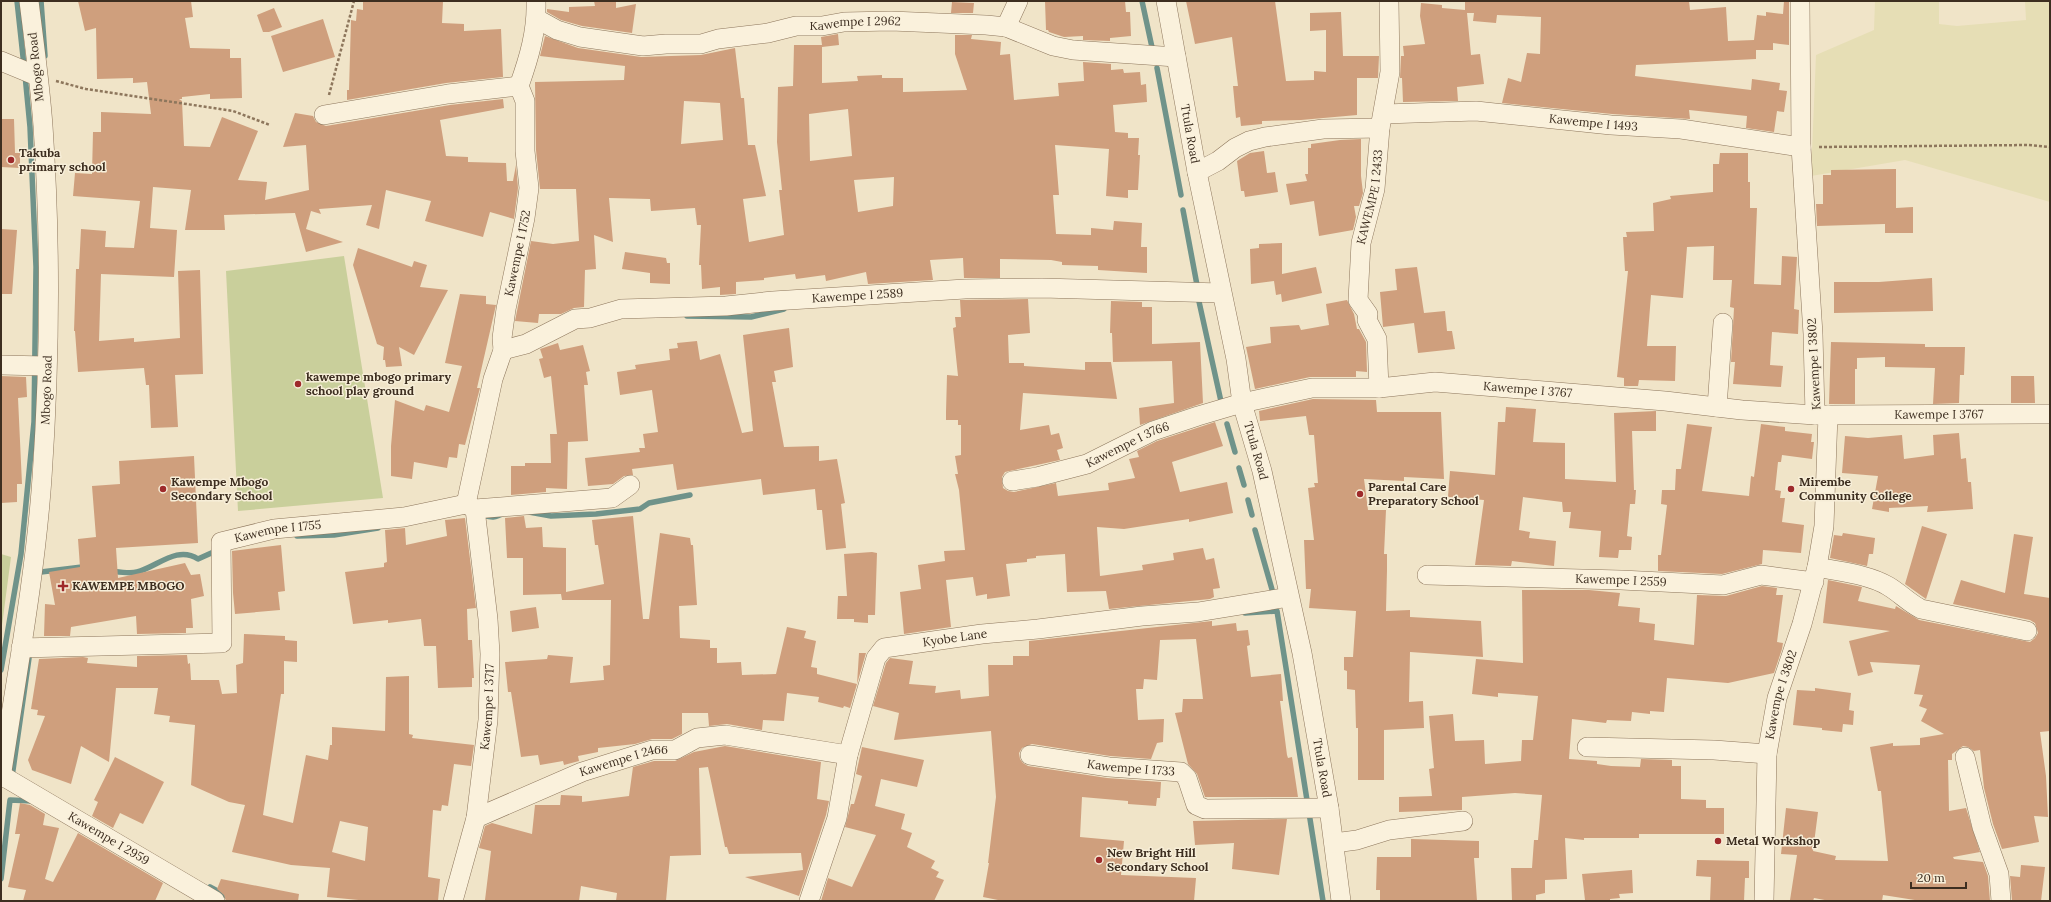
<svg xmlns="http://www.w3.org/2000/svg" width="2051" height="902" viewBox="0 0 2051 902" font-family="Lora,serif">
	<rect width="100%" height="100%" fill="#f0e4c8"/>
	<!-- farmland -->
	<path fill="#e6deb5" d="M1875,1H1939V24L1957,26L2026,20L2025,1H2050V202L1905,160L1811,176L1816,55L1874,30Z"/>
	<!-- green -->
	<path fill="#c9cf9b" d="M344,256L383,498L238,511L226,271Z
		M1,554L11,557L1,633Z"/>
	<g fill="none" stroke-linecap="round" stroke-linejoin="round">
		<!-- stream -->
		<path stroke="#6f938a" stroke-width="5.5" d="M17,1L24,66
			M41,1L45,56
			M1142,1L1153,52
			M1157,68L1181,195
			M1183,210L1197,285H1192
			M1198,297L1222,406
			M687,316L751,317L784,309
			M1227,424L1235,452
			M1239,468L1244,485
			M1248,500L1252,515
			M529,512L551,516L596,514L640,509L649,503L690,495
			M481,515C490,517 494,519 504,513
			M1255,530L1273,593
			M297,536L334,535L378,528
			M112,571C119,572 130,574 137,572C157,567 177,545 198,559L218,550
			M41,572L82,567L86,568
			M1245,613L1277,611L1323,901
			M1,670L21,554L34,422L36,267L30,127L25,75
			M12,777L30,651
			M1,879L10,800L33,801
			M210,887L236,901"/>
	</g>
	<!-- building -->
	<path fill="#cf9f7d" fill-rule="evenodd" d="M78,1H191L193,17L185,18L190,48L230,49V58H241L242,98L210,99V94L182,97V99H179L182,101L184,146L210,147L222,117L258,131L238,180L267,182L265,200L309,190L306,145L283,147L295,113L313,116L316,122L326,126L450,105L503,99L504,108L440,120L446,156L468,157V162L506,163L507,181H513L516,165L518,188L514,219L490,212L483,237L425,221L431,201L386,190L379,229L366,225L372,205L319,209L321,214L311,211L306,229L343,242L306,252L295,213L224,215L225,230H185L191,190L153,187L150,228L177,230L174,277L101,274L99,341L134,338V342L180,338L178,271L200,270L203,374L175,375L178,427L151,428L149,385H146L144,368L78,372L75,331H74L76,269H79L81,229L106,231L105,247L134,248L140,201L73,196L75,173L92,174L93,132H101V112L151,114L147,82L133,83V78L97,79L96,28L85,31Z
		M363,1H443L442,23L464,24V31L501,29L503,77L446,83L347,100V90H349L351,20L356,21L357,9L363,10Z
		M594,1H616V8L636,4L632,33L582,26L561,20L547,12V9L569,12V7L595,6Z
		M1045,1H1125L1126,12H1130L1131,36L1110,38V41L1083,40V36L1064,37L1049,32L1048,30H1046Z
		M1186,1H1275L1286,81L1314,80V71L1326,72V30L1310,31V13L1341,12L1343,56H1379L1378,78H1357V115L1301,120L1262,121V124L1241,126L1240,117L1236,118L1233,86H1238L1232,37L1195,44Z
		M1465,1H1689L1690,10L1726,7L1728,41L1754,40L1757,15L1766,16V12L1783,14L1784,1H1789V45L1773,43V50H1756V59L1636,65L1635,76L1751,90L1752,79L1780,83L1779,90L1787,91L1784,112L1777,111L1774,132L1746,128L1747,116L1689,110L1690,119L1612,114L1502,103L1508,78L1521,82L1527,53L1540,54L1541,17L1497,15L1496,23L1473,21L1474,13H1467L1471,55L1480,54L1484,84L1457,87L1458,101L1403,102L1402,78H1400L1401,56H1404L1403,46L1425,44L1420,16L1421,3L1442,5V8L1465,10Z
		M952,2L974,3L973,13H951Z
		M274,8L282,27L269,32H263L257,15Z
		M323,19L335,57L283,72L271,36Z
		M838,34L839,45L822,47V83L858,81L857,76L882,75V78H903V92L967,90L955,54V35H972L971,39L1001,42L1000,55L1010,54L1014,100L1059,96L1058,83L1084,81L1083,62L1111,64V70L1123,69L1124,73L1140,72L1141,85L1146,84L1147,102L1113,105L1115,132L1128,133V138H1139L1138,155H1140L1138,190H1128V198L1106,196L1109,149L1055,145L1059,195H1053L1056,234L1091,235V228L1113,230L1114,221L1142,223L1141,247H1147V273L1098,270V266L1062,265V262L1051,260L1000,259V278H964L963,258L930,260L933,280L868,284L866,272L826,281L825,275L796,279L795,274L764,278V280L736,282V294L720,295V287L702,289L701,265H699L701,225H697L695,208L651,211L650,199L609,198L613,242L594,235L596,269L585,270L584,307L574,308L561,314H539L538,323L515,321L531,241L553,244L579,241L576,189H540L536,150L535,82L624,80L625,66L540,56L545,36L578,48L641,57L701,55L735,48L741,98H744L748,145H755L766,196L743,199L749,242L784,235L779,190H782L777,142L778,87L793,86L794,45H822L821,37ZM684,101L720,103L723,140L681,144ZM848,109L852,156L810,161L809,114ZM894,177L893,206L858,212L854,180Z
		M1,119H14L15,153H20V168L1,167Z
		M1361,139V176L1363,193L1359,206H1354L1356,217L1353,230L1319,236L1314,201L1290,205L1286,184L1307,181L1305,174H1308V148H1311V144L1340,140Z
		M1264,151L1267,173L1275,172L1278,192L1245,197L1244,191H1241L1237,161L1250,153Z
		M1720,153H1748V182H1750V208H1757L1754,284L1781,285L1782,256L1797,257L1794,309L1799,310L1798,334L1772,332L1770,365L1783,366L1781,387L1733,384L1735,362H1731L1734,308L1730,307L1732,280H1713L1714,246L1687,247L1683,298L1651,295L1647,346H1676L1675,381L1639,380L1638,386H1624V378L1617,377L1628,271H1625L1623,237H1627L1626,232L1654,231L1653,203L1671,199L1670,196L1713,192V164H1719Z
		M1896,169V208L1913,207V233H1885V224L1817,226L1816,204H1823V175H1831V170Z
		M1,229L17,230L12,294H1Z
		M1282,243V274L1316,267L1322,293L1282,302L1281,294L1276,295L1274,281L1251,284L1250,249L1259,248V244Z
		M358,248L412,267L414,261L427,265L420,287L448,290L414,355L399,347L402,366L386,367L385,360H383L384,347L377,344L353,265Z
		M625,252L666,258L667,263H670V284L650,283V273L622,269Z
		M1417,267L1424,313L1445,311L1447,331H1452L1455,349L1418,353L1414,323L1383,327L1380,292L1397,290L1395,269Z
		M1932,278L1933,311L1834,313V282H1879Z
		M460,294L486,296V304L496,305L477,388H480L465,445L459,444L457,458L449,457L447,468L414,462L412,479L391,476V446L395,400L424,411L426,405L449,412L462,366L445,363Z
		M1028,299L1030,333L1008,335L1009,363H1024V366L1085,370V362H1111L1117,399L1023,393L1020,430L1049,425L1051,435L1059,433L1063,448L1057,450L1060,460L1005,472L1002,477L1003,488L1008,491L1014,492L1056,483L1058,496L1109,490L1108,483L1135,478L1129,459L1139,457L1137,451L1157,441L1215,422L1223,446L1172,462L1180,492L1227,482L1233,513L1189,522V519L1124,529L1097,527L1100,576L1143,570L1142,565L1174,560L1173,553L1203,548L1206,560L1214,558L1220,588L1213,589L1214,597L1210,599L1109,609L1106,591L1067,592L1065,554L1036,556V558L1027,559V562L1006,564L1010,596L987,599V594L976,596L973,577L946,580L951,627L904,634L900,592L921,589L918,565L945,561L944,551L965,550L959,490L955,474H958L955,456L961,455V425H958V420H946V412L947,375L958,376L953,328L956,327L955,317H961L960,300Z
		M1347,300L1354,314L1357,329H1359L1366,342L1367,372L1356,371V377H1310L1255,389L1246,347L1271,343L1270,327L1299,325L1301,330L1329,325L1326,304Z
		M1111,301L1142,302V307H1152V344L1200,342L1203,403L1140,425L1139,408L1174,403L1172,361L1113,362L1112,333H1110Z
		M789,328L793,367L774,371L776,382H772L784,447L819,446V461L837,459L845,503L841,504L846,548L826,550L822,510H817L815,489L763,495L761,479L677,490L673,464L632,469L633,475L624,476L613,484L588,486L585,458L640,452L639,448H645L643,434L658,432L652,390L620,395L617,372L636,369L635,365L670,360L669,349L678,348L677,343L697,341L700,360L720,354L742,433L753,431L743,335Z
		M1831,342L1925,344V347H1965L1964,375H1960L1959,403L1933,404L1935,368L1885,367V357L1857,358V369H1855V404H1829Z
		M558,343L560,350L583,345L590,371L586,372L588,385H584L588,441L568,442L567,489L546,488V492L511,495V466H525V463H551L550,434H557L551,376L544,378L539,359L543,358L540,349Z
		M1,376L26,377L27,397L18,398L22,484H17V502L1,503Z
		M2011,376H2034L2035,403H2011Z
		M1313,399L1376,400L1377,412H1441L1444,479L1404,477V481L1364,479L1368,510H1386L1384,554H1387V570L1386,611L1410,610V617L1481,621L1483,657L1410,652L1409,702L1423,701L1424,728L1384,730V780H1358V728H1356L1355,690L1347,689V671L1344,670V657H1353L1356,611L1309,608L1311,589H1306L1304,540H1314L1308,488L1315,487L1314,483H1318L1314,435H1309L1306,416L1260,421L1259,411Z
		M1506,407L1536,409L1533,442L1565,443V479L1616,482L1614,413L1656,411V431H1632L1634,490H1636L1635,504H1630L1627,536L1632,537L1631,550H1619L1618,558L1599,557L1601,531L1569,528L1571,512H1563L1562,502L1523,497L1519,530L1530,532L1529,538L1556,541L1554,566L1512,561L1511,566L1475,565L1484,500L1448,497L1450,471L1495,475L1498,422H1505Z
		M1687,424L1712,427L1702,491L1749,496L1751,476L1754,477L1761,424L1785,427V431L1812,434L1811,442H1814L1812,459L1782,455L1781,462H1778L1775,490L1781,491L1780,498H1785L1782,522L1804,525L1801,553L1763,550L1762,564L1722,574L1658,571V555H1661L1667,505L1661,504L1662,490H1675L1676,469H1681Z
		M1959,433L1961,459L1966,458L1968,482H1971L1973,509L1927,512L1928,506L1889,508V512L1872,509L1878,476L1842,473L1845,436L1868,438L1902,435L1904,459L1934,455L1933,435Z
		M194,456L198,543L116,548L118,578L185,563L191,575L200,574L204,596L191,599L193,628H186V633L137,634L136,616L71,627L70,636H44L45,604L55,605L49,572L80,567L78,539L96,537L92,486L120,484L119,461Z
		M524,516L526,528L542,527L543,547L566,548V592L604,584L598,545H595L592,520L633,516L643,619H649L660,533L690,538L691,545H693L697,605L679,606L680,638L710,640V648H717V663L741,662L742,675L776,674L787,627L806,631L804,638L816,641L811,667L817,668V674L857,684L859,653H866L850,708L844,706L843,708L818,702L819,697L787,693L784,721L763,720L762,730L727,724L709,726L708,713H682V734L672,739H652L635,744L598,748V752L578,756L579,761L564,765L563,761L540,765L538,755L521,757L511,692H508L505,662L547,659L548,655L573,657L570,683L604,680L603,666L610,665L611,600H562L561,594L523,595V558H507L505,518Z
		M465,518L476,608L467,609L468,640H472L474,678H472V687L438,688L436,646H424L421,619L388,623V620L353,624L345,572L384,567V563L387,562L385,530L405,528L406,545L447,536L445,520Z
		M1922,526L1947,534L1926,599L1905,584Z
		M1843,533L1875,538L1873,554H1869L1867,566L1830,558L1834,535L1842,536Z
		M2014,534L2033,537L2024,594L2050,598V731L2040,732L2046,776L2048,817L2034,816L2039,842L2002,849L1993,824L1984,788L1980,750L1974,751L1968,747L1963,746L1952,754V760H1948L1949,811L1966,808L1980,852L1953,857L1954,859L1983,862L1988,876L1990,901H1921L1883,895L1882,901H1830L1814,898L1813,901L1790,900L1797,855L1781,854L1786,808L1818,812L1813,851L1836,856L1835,860L1888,861L1881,791H1878L1870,747L1893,743V746L1920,745V738L1944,734L1921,721L1927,709L1919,706L1923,695L1914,694L1920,665L1870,662L1873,672L1858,676L1849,641L1890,631L1823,623L1828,580L1862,587L1858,601L1895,609L1896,606L1919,620L2030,642L2035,638L2038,633L2035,623L2030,620L1953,604L1961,580L2005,593Z
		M281,545L285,591L278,592L280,610L235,614L233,593L232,551Z
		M872,552L877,553L875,615H868V623L854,622V619H837L838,596H847L844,554Z
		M1762,586L1777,588L1776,595H1783L1777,642L1783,643L1782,649L1774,673L1728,683L1667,678L1664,712L1650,711V714L1632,712L1631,721L1607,720L1606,723L1572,719L1569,759L1597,761V764L1611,766L1640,767L1641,759L1672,760V766H1681V799L1706,800V808H1724V834H1639V838H1584V840L1565,838L1567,879L1545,880V893L1536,895V901H1512L1511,868H1532L1534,840H1538L1542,795L1515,793L1462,797V810L1399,812V797L1432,796L1429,769L1434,768L1429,716L1453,714L1455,741L1484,740L1485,764L1521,761L1522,740H1533L1538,696L1498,693V697L1472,694L1476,659L1523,663L1522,590H1589L1620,593L1618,606L1640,608L1639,622L1655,624L1654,640L1694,645L1697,595L1726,596Z
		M536,607L539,628L512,632L510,611Z
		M1212,621V626L1236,623L1237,631L1248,630L1250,645L1247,646L1251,677L1281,674L1283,701H1280L1287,755L1288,758L1292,757L1298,797H1205L1197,774L1188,764L1175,713L1182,712L1183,699H1203L1196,639L1160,640L1157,680L1144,679L1143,689H1136L1138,720L1164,719L1163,742L1157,743L1151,759L1110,756L1032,744L1022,748L1019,753L1020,759L1023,763L1028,766L1107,778L1161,782L1160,798H1157L1156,806L1128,804V801L1082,797L1080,837L1124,841L1121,875L1196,878L1194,901H1003L983,897L989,863H988L996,797L991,731L894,740L899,713L873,706L886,663L890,658L913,661L909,684L936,686L935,693L960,690L961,699L989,696L988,665H1013V656H1029V641Z
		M244,634L285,636V640L297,641V662L284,661V694H281L263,815L293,823L306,755L328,760L330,745H332V727L385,731L386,677L409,676V734L413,735L412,738L474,745L471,766L454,764L448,806L442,805L441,811L433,810L428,877L440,879L438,901H369L327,897L330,868L291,865L232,852L245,805L229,802L191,785L195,725L169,722L170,716L154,714L158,688H116L109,762L81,746L71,784L32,770L28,760L45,716L37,715L38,710L31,709L39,659L83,657L88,658L87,663L137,667V656L187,655L188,664L190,663L191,680H219L222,694L237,693L236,665L243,663ZM340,821L368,827L365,861L332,852Z
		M1815,688L1851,693L1849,710L1854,711L1853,725L1843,724L1842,732L1822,730V728L1793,725L1797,690L1815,691Z
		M725,746L821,762L817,799L829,801L826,815L799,896L745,877L803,870L801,853L729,854L727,847H725L708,767L699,768L701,855L670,856L666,901H616L617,893L581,886L579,901L485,900L491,851L479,848L485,826L492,823L532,834L535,805H560L561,795L582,796V802L629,796L633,767L654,761H675L694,752Z
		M862,747L924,760L917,787L881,779L875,806L905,814L901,829L912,833L907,847L935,861L931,868L939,872L936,877L944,880L934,901H821L828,878L852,887L876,835L845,827L851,804H854L862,776L856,774Z
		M115,757L164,782L143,824L120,813L113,828L92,816L98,802L94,800Z
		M20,803L30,805L45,814L43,825L59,828L45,879L53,882L78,833L163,883L155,901H23L26,890L8,887L20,834H15Z
		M1287,819L1279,875L1232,869L1234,843L1195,845L1193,821Z
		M1411,839L1479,841V858H1474L1477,901H1380V890H1376L1377,857H1411Z
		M1697,860L1749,861V878H1745L1744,901H1710L1711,877L1696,876Z
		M2021,865L2045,867L2041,901H2012L2010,876L2020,877Z
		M1632,870L1633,893L1619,894L1620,898L1610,899V901L1585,900L1582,874Z
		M221,879L299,894L298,901H226L224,895L217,889Z"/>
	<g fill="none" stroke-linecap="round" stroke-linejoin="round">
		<defs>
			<g id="minor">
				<path id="s1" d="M1166,1L1197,172L1236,359L1242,403L1262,471L1302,653L1329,808L1341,901"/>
				<path id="s2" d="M537,19L557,30L580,37L643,46L666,44H701L718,39L768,33L796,26H822L844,22L891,21L986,25L1006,27L1053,46L1073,50L1176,57"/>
				<path d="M1006,27L1018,1"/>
				<path d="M1,61L37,76"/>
				<path id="s3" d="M1384,114L1476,111L1611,125L1681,129L1801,147"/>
				<path d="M324,115L448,94L519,86"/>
				<path d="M1197,172L1218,161L1235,148L1249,141L1265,137L1323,129L1380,128"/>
				<path id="s4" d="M503,350L526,344L575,319L590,318L621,309L726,306L773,301L965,289L1042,288L1221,293"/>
				<path d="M1,365L46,366"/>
				<path id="s5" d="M1379,388L1377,339L1367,320L1368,314L1358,300L1361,243L1375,189L1380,128L1390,72L1389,1"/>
				<path d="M1717,407L1723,323"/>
				<path id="s6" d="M1828,415L2050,414"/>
				<path id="s7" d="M1012,481L1037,477L1087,464L1153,431L1198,416L1242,403L1312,388H1379L1435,382L1665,401L1742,410L1815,415"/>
				<path id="s8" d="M466,504L493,379L503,350L502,338L506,309L525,218L529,188L525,151V101L519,86C529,58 537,31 536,1"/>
				<path d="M1817,567C1840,572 1868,574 1888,586C1900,593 1909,603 1921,609L2027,631"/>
				<path id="s9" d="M1427,575L1621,580L1723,585L1761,575L1814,582"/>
				<path id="s10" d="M21,648L222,643L221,542L274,529L404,517L466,504L475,509L612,498L630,485"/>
				<path d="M1587,747L1714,750L1767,754"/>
				<path id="s11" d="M1030,755L1109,767L1181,772L1187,778L1196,805L1205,809L1329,808"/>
				<path d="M1965,757L1982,827L1999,874L2001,901"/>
				<path id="s12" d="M1,775L215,901"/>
				<path id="s13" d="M1,778C16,678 35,579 42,478C50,361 51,243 43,126C40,84 34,42 29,1"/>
				<path id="s14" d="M476,818L582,772L652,750H675L697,738L725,735L848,755"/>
				<path d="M1334,843L1357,840L1389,830L1463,821"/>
				<path id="s15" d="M453,901L476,818L488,720L490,654L488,619L475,509"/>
				<path id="s16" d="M809,901L837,818L848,755L876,658L884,648L982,634L1038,629L1142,616L1198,612L1289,597"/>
				<path id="s17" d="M1764,901L1767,754L1777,698L1802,624L1817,567L1824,526L1828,415H1815L1813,334L1801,147L1800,1"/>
			</g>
		</defs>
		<!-- minor casing -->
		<use href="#minor" stroke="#8d765c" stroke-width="20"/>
		<!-- path -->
		<path stroke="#8d765c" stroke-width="2.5" stroke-dasharray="3 2" stroke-linecap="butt" d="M56,81L86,89L233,111L270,125
			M329,95L354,1
			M1819,147L2028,145L2050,147"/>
		<!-- minor -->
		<use href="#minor" stroke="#faf1dc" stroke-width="19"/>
	</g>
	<!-- markers -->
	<g fill="#9e2a2b" stroke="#f7eed8" stroke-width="1.5">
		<circle cx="11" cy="160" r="4"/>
		<circle cx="298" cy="384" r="4"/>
		<circle cx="163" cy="489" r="4"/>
		<circle cx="1791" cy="489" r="4"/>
		<circle cx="1360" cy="494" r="4"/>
		<path d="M61 580h4v4h4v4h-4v4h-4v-4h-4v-4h4z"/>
		<circle cx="1718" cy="841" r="4"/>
		<circle cx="1099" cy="860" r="4"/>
	</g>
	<g text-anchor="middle" stroke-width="3" stroke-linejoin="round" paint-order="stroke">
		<!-- street labels -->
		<g font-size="12" fill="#3d2e20" stroke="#f7eed8">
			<text dy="4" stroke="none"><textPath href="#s2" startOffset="325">Kawempe I 2962</textPath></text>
			<text transform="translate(36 67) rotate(-96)" y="4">Mbogo Road</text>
			<text dy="4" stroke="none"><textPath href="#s3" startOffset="210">Kawempe I 1493</textPath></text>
			<text dy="4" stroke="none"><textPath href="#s1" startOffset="135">Ttula Road</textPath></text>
			<text dy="4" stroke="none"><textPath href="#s5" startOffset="198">KAWEMPE I 2433</textPath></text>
			<text dy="4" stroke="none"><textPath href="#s8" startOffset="257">Kawempe I 1752</textPath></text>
			<text dy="4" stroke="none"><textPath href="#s4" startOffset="363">Kawempe I 2589</textPath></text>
			<text transform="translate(1814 364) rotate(-93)" y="4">Kawempe I 3802</text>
			<text dy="4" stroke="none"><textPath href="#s13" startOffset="391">Mbogo Road</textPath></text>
			<text dy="4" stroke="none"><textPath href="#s7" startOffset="532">Kawempe I 3767</textPath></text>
			<text dy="4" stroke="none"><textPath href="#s6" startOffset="111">Kawempe I 3767</textPath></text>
			<text dy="4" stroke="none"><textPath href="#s7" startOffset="122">Kawempe I 3766</textPath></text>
			<text dy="4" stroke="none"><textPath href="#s1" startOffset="459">Ttula Road</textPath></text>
			<text dy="4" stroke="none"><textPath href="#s10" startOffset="360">Kawempe I 1755</textPath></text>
			<text dy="4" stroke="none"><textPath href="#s9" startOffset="194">Kawempe I 2559</textPath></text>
			<text dy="4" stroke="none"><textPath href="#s16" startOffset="337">Kyobe Lane</textPath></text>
			<text dy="4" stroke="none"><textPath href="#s17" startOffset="208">Kawempe I 3802</textPath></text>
			<text dy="4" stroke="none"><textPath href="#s15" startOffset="198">Kawempe I 3717</textPath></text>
			<text dy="4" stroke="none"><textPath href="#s14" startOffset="159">Kawempe I 2466</textPath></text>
			<text dy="4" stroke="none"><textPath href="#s11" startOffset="102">Kawempe I 1733</textPath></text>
			<text dy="4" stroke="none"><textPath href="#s1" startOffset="783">Ttula Road</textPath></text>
			<text dy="4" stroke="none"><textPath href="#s12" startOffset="125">Kawempe I 2959</textPath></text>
		</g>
		<!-- poi labels -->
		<g font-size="12" font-weight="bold" fill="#3d2e20" stroke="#f7eed8" text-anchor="start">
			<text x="19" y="157">Takuba<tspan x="19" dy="14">primary school</tspan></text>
			<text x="306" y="381">kawempe mbogo primary<tspan x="306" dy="14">school play ground</tspan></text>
			<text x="171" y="486">Kawempe Mbogo<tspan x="171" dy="14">Secondary School</tspan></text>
			<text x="1799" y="486">Mirembe<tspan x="1799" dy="14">Community College</tspan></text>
			<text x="1368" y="491">Parental Care<tspan x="1368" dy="14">Preparatory School</tspan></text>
			<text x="72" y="590">KAWEMPE MBOGO</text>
			<text x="1726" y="845">Metal Workshop</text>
			<text x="1107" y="857">New Bright Hill<tspan x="1107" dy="14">Secondary School</tspan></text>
		</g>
	</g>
	<!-- border -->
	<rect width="2051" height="902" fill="none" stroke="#3d2e20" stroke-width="4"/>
	<!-- scale -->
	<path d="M1911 882v6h55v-6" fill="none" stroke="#3d2e20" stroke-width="2"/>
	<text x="1917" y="882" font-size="12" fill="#3d2e20" stroke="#f7eed8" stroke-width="3" paint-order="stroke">20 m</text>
</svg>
